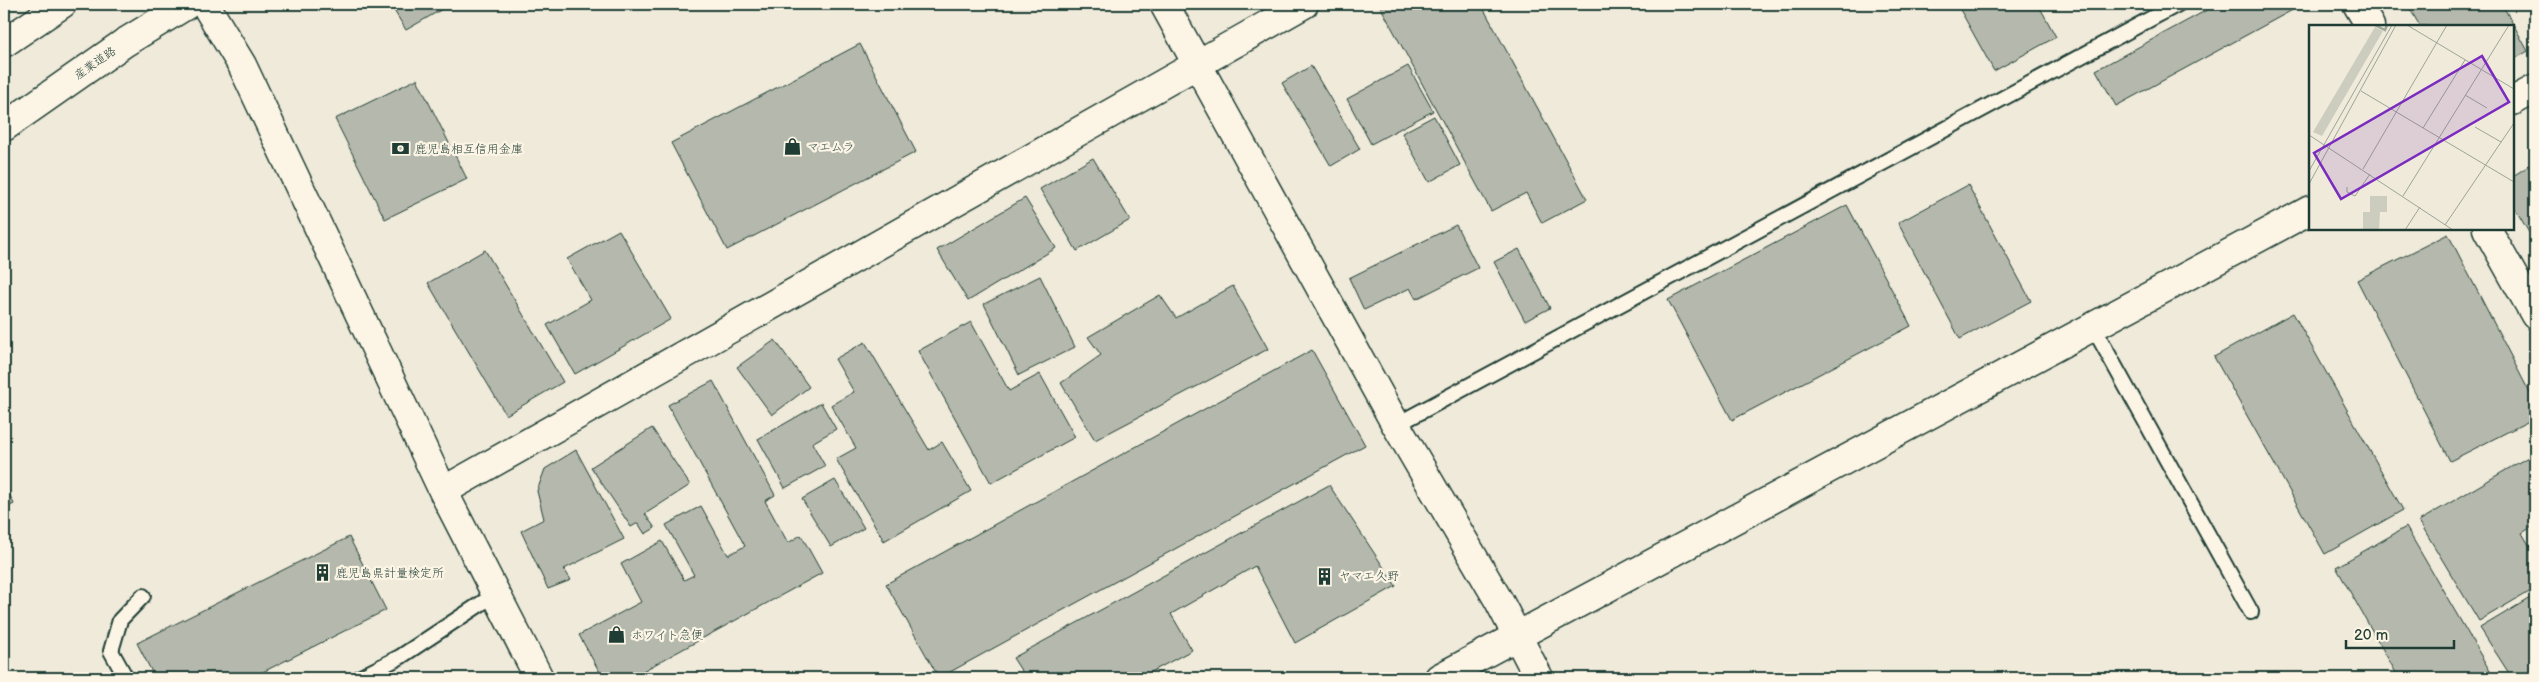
<svg xmlns="http://www.w3.org/2000/svg" width="2539" height="682" viewBox="0 0 2539 682" font-family="'Balsamiq Sans','Klee One',sans-serif">
	<rect width="100%" height="100%" fill="#efeada"/>
	<filter id="ink" filterUnits="userSpaceOnUse"><feTurbulence type="fractalNoise" baseFrequency=".02" numOctaves="2"/><feDisplacementMap in="SourceGraphic" scale="10" xChannelSelector="R" yChannelSelector="G"/><feConvolveMatrix kernelMatrix="1 2 1 2 8 2 1 2 1" color-interpolation-filters="sRGB"/></filter>
	<g filter="url(#ink)">
		<!-- building -->
		<path fill="#b5b9ad" stroke="#1f3d34" d="M390,4H451L406,30Z
			M1379,4H1481L1587,199L1542,223L1526,193L1491,211Z
			M1893,4H1906L1896,9Z
			M1957,4H2038L2056,37L1994,71Z
			M2218,4H2295L2298,7L2116,106L2096,70Z
			M2407,4H2502L2528,51L2513,60V26H2420Z
			M860,44L916,152L727,250L671,143Z
			M1311,66L1360,149L1331,166L1282,83Z
			M1408,66L1433,111L1371,144L1347,99Z
			M417,79L467,179L385,219L335,119Z
			M1434,116L1460,165L1429,182L1402,133Z
			M1093,158L1130,220L1077,251L1040,189Z
			M2535,162V243L2513,205V176Z
			M1968,185L2031,301L1960,339L1898,223Z
			M1025,198L1056,248L968,301L937,250Z
			M1847,205L1911,326L1732,420L1668,300Z
			M1456,225L1478,268L1416,299L1410,288L1364,310L1349,278Z
			M619,230L671,319L575,374L547,325L591,300L567,259Z
			M2448,234L2535,403V418L2450,461L2357,280Z
			M1519,249L1550,308L1525,321L1494,262Z
			M485,250L563,382L506,415L428,283Z
			M1040,276L1075,347L1019,375L984,304Z
			M1233,286L1268,349L1095,440L1061,383L1101,355L1088,337L1160,295L1176,318Z
			M2293,313L2403,510L2325,554L2214,357Z
			M971,322L1009,391L1040,374L1075,437L991,483L918,351Z
			M775,340L809,387L772,415L737,367Z
			M865,342L929,450L942,442L971,491L884,541L836,459L856,448L831,405L854,392L835,359Z
			M1312,350L1365,445L939,678L886,584Z
			M713,381L775,495L765,501L788,543L801,535L822,573L630,678H603L579,635L641,602L621,564L662,541L684,580L694,575L666,525L701,506L728,555L745,546L668,405Z
			M821,403L836,429L812,443L825,466L785,488L758,439Z
			M652,428L690,485L645,514L655,528L645,534L638,523L631,527L591,467Z
			M576,450L624,539L564,569L571,580L548,589L521,531L544,519L537,491L545,469Z
			M2535,453V525L2522,533L2535,555V588L2479,621L2419,521Z
			M835,480L864,528L831,547L802,499Z
			M4,483L14,504L4,509Z
			M1329,485L1396,586L1295,643L1255,566L1171,614L1192,650L1140,678H1026L1013,658Z
			M2406,527L2494,678H2399L2336,567Z
			M349,537L386,610L251,678H155L137,643Z
			M2535,595V673L2527,678H2512L2480,628Z"/>
		<g fill="none" stroke-linecap="round" stroke-linejoin="round">
			<defs>
				<path id="lane" d="M2092,325L2251,612
					M1396,425L2178,4
					M126,678L111,651L120,620L143,596
					M359,678L400,657L497,593"/>
				<path id="secondary" d="M205,4L242,65L443,491L539,678
					M1164,4L1396,425L1499,601L1539,678
					M2357,4L2370,26
					M4,43L62,4
					M2513,101L2535,89
					M4,127L124,43L188,4
					M2487,229L2535,315
					M443,491L1304,4
					M1439,678L2310,210"/>
			</defs>
			<!-- lane casing -->
			<use href="#lane" stroke="#1f3d34" stroke-width="18"/>
			<!-- secondary casing -->
			<use href="#secondary" stroke="#1f3d34" stroke-width="31"/>
			<!-- lane -->
			<use href="#lane" stroke="#fcf5e5" stroke-width="14"/>
			<!-- secondary -->
			<use href="#secondary" stroke="#fcf5e5" stroke-width="28"/>
		</g>
	</g>
	<!-- icons -->
	<defs>
		<symbol id="shop-bare" viewBox="-9 -9 18 18"><path d="M-5-2.5h2.3a2.7 3.5 0 0 1 5.4 0H5L5.5 6h-11ZM-1.5-2.5h3a1.5 2.3 0 0 0-3 0Z" fill="#1f3d34" stroke="#fcf5e5" stroke-width="2.5" paint-order="stroke"/></symbol>
		<symbol id="bank-bare" viewBox="-9 -9 18 18"><path d="M-6-4H6V4H-6ZM0-2.3a2.3 2.3 0 1 0 0 4.6a2.3 2.3 0 1 0 0-4.6Z" fill="#1f3d34" stroke="#fcf5e5" stroke-width="2.5" paint-order="stroke"/></symbol>
		<symbol id="building-bare" viewBox="-9 -9 18 18"><path d="M-4-6H4V6H1V3H-1V6H-4ZM-2.5-4.3h1.7v1.8h-1.7ZM.8-4.3h1.7v1.8H.8ZM-2.5-1h1.7V.8h-1.7ZM.8-1h1.7V.8H.8Z" fill="#1f3d34" stroke="#fcf5e5" stroke-width="2.5" paint-order="stroke"/></symbol>
	</defs>
	<g fill-rule="evenodd">
		<use href="#shop-bare" x="780" y="134" width="25" height="25"/>
		<use href="#bank-bare" x="388" y="136" width="25" height="25"/>
		<use href="#building-bare" x="310" y="560" width="25" height="25"/>
		<use href="#building-bare" x="1312" y="564" width="25" height="25"/>
		<use href="#shop-bare" x="604" y="622" width="25" height="25"/>
	</g>
	<g text-anchor="middle" stroke-width="4.5" stroke-linejoin="round" paint-order="stroke">
		<!-- street labels -->
		<g font-size="12" fill="#1f3d34" stroke="#fcf5e5">
			<text transform="translate(95 63) rotate(-35)" y="4">産業道路</text>
		</g>
		<!-- poi labels -->
		<g font-size="12" fill="#1f3d34" stroke="#fcf5e5" text-anchor="start">
			<text x="807" y="151">マエムラ</text>
			<text x="415" y="153">鹿児島相互信用金庫</text>
			<text x="336" y="577">鹿児島県計量検定所</text>
			<text x="1339" y="580">ヤマエ久野</text>
			<text x="631" y="639">ホワイト急便</text>
		</g>
	</g>
	<!-- overview -->
	<g transform="translate(2309 25)">
		<rect width="205" height="205" fill="#efeada"/>
		<path d="M66,2L74,6L13,111L4,107ZM61,171H78V187H71L70,205H54V187H61Z" fill="#cccdbf"/>
		<path fill="none" stroke="#9fa89a" stroke-width="2.5" d="M66,0L76,5L78,0"/>
		<path fill="none" stroke="#9ca598" stroke-width="1" d="M98,0L205,64M52,66L205,157M156,70L178,83M166,102L192,117M114,103L156,35M0,110L144,205M54,144L138,0M0,146L83,0M0,159L87,0M38,162V167L46,171L61,149M94,171L200,0M136,200L205,98M96,205L111,182"/>
		<path fill="#7b2cbf" fill-opacity="0.15" stroke="#7b2cbf" stroke-width="2.5" d="M173,31L200,77L32,174L5,128Z"/>
		<rect width="205" height="205" fill="none" stroke="#1f3d34" stroke-width="2.5"/>
	</g>
	<!-- margin -->
	<rect width="2539" height="682" fill="none" stroke="#fcf5e5" stroke-width="20"/>
	<rect x="10" y="10" width="2519" height="662" fill="none" stroke="#1f3d34" stroke-width="2" filter="url(#ink)"/>
	<!-- scale -->
	<path d="M2346 640v8h108v-8" fill="none" stroke="#1f3d34" stroke-width="2.5"/>
	<text x="2354" y="640" font-size="15" fill="#1f3d34" stroke="#fcf5e5" stroke-width="4" paint-order="stroke">20 m</text>
</svg>
